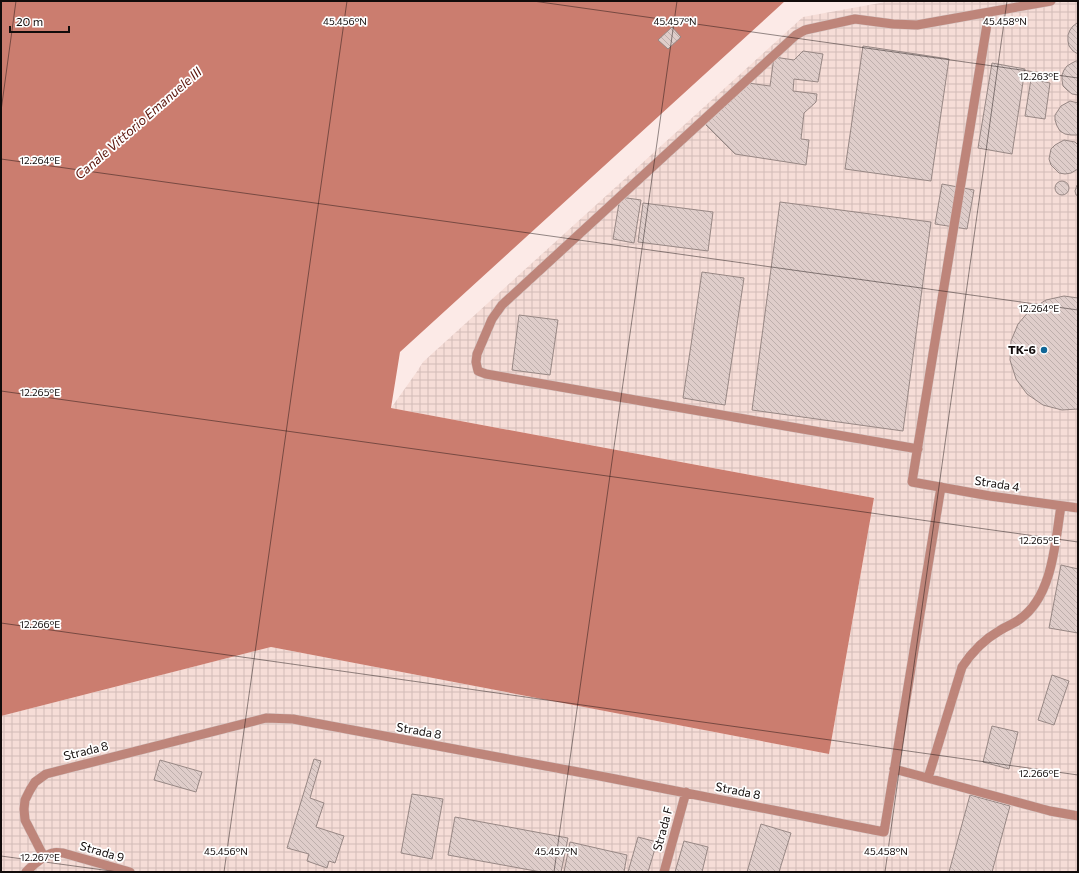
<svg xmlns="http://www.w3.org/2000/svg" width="1079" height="873" viewBox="0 0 1079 873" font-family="Commissioner,sans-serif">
	<defs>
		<pattern id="industrial-grid" width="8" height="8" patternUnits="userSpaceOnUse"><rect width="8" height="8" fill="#f6ddd7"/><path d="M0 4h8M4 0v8" fill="none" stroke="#d2bcb7"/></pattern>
		<pattern id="building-back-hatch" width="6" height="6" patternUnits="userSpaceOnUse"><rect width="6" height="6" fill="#dfcdca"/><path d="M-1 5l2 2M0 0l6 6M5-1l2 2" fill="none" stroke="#beafac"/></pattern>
	</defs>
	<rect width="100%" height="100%" fill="#fceae7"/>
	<!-- industrial -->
	<path fill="url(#industrial-grid)" d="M891,1H1078V872H1V716L271,647L829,754L874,498L391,408L416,373L423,362L803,17Z"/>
	<!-- water -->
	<path fill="#cb7d6f" d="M1,1H785L400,352L391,408L874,498L829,754L271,647L1,716Z"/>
	<!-- building -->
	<path fill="url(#building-back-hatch)" stroke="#978784" d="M1077,23H1078V54L1073,51L1069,46L1068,41V35L1070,30L1073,26Z
		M672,27L681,37L668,49L658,40Z
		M863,46L949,59L931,181L845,169Z
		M803,51L823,54L818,82L794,79L793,91L817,94L816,102L804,113L801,139L809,140L806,165L735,154L705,124L748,83L770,86L774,57L794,60Z
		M1076,61H1078V95L1072,94L1067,90L1063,86L1062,80V75L1064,70L1067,66L1072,63Z
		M992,63L1025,69L1012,154L978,148Z
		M1031,79L1050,83L1045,119L1025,116Z
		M1070,101L1078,103V134L1077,135H1071L1065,134L1060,131L1057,126L1055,120V115L1061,106Z
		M1064,140L1075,142L1078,145V169L1071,173L1065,174L1059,173L1051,165L1049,159L1051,149L1055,145Z
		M1055 188a7 7 0 1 1 14 0a7 7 0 1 1-14 0Z
		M942,184L974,190L967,229L935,224Z
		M1077,185H1078V196L1076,195L1075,191Z
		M620,197L641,200L634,243L613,239Z
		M780,202L931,222L903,431L752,410Z
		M643,203L713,212L708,251L638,242Z
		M702,272L744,278L725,405L683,398Z
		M1064,296L1078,298V409L1062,410L1043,405L1027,394L1016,379L1010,360L1011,341L1018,324L1030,310L1046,300Z
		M519,315L558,320L550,375L512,370Z
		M1061,565L1078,569V633L1049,628Z
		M1052,675L1069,681L1054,725L1038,720Z
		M992,726L1018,732L1009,769L983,762Z
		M314,759L321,761L310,798L324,803L316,827L344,836L335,863L329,861L327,868L307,861L309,854L287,848Z
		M160,760L202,772L196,792L154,780Z
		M412,794L443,799L432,859L401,853Z
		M970,795L1010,806L992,872H949Z
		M455,817L568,838L561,872H541L448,855Z
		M761,824L791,833L779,872H747Z
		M638,837L657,842L648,872H628Z
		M684,841L708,847L702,872H675Z
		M570,842L627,855L624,872H564Z"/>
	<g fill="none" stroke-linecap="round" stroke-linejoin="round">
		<defs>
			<path id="lane" d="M989,12L912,482L990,496L1078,508
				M918,449L486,374L478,371L476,362L477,354L492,319L502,305L796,35L805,30L855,19L893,24L917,25L1051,1
				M894,769L1050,811L1078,816
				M928,778L962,667C972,652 983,640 999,631C1006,626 1014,624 1020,619C1053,596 1055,542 1061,506
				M44,857L25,820L24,809L25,800L30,790L35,782L46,774L266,718L293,719L605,777L884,832L941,487
				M26,872C33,865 44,855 53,853C56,852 60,853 63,853L130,872
				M664,872L686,792"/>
		</defs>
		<!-- lane casing -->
		<use href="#lane" stroke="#d7c6c4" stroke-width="10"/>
		<!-- lane -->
		<use href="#lane" stroke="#be857a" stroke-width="9"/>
	</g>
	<!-- ticks -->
	<path fill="none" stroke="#120c0b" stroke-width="1" stroke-opacity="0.45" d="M533,1L1078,78M1,111L16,1M1,159L1078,310M1,391L1078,542M1,623L1078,775M1,856L118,872M224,872L347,1M554,872L677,1M885,872L1007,1"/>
	<!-- markers -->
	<circle fill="#106697" stroke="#fff" stroke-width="1.5" cx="1044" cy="350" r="4"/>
	<g text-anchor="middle" stroke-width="3.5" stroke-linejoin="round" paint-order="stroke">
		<!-- poi labels -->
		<g font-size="12" font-weight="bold" fill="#120c0b" stroke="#fff" text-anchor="end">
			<text x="1036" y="354">TK-6</text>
		</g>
		<!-- street labels -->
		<g font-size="12" fill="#120c0b" stroke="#fff">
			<text transform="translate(997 484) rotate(9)" y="4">Strada 4</text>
			<text transform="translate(419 731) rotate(10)" y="4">Strada 8</text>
			<text transform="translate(86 751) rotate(-14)" y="4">Strada 8</text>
			<text transform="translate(738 791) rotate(11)" y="4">Strada 8</text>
			<text transform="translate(663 829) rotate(-75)" y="4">Strada F</text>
			<text transform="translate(102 852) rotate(16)" y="4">Strada 9</text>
		</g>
		<!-- water labels -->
		<g font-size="13" font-style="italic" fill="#5a1309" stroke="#fff">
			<text transform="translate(138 123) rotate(-41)" y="5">Canale Vittorio Emanuele III</text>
		</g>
	</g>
	<g font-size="10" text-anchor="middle" fill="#120c0b" stroke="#fff" stroke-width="3.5" stroke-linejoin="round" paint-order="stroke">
		<text x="345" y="25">45.456°N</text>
		<text x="675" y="25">45.457°N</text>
		<text x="1005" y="25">45.458°N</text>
		<text x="1039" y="80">12.263°E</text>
		<text x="40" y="164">12.264°E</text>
		<text x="1039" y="312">12.264°E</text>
		<text x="40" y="396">12.265°E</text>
		<text x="1039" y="544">12.265°E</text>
		<text x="40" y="628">12.266°E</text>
		<text x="1039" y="777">12.266°E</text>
		<text x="226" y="855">45.456°N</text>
		<text x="556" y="855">45.457°N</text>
		<text x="886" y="855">45.458°N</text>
		<text x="40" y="861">12.267°E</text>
	</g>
	<!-- border -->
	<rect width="1079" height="873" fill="none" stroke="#120c0b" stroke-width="4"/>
	<!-- scale -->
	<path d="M10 26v6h59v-6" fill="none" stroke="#120c0b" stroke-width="2"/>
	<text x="16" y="26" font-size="12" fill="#120c0b" stroke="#ffffff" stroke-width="3" paint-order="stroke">20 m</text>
</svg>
